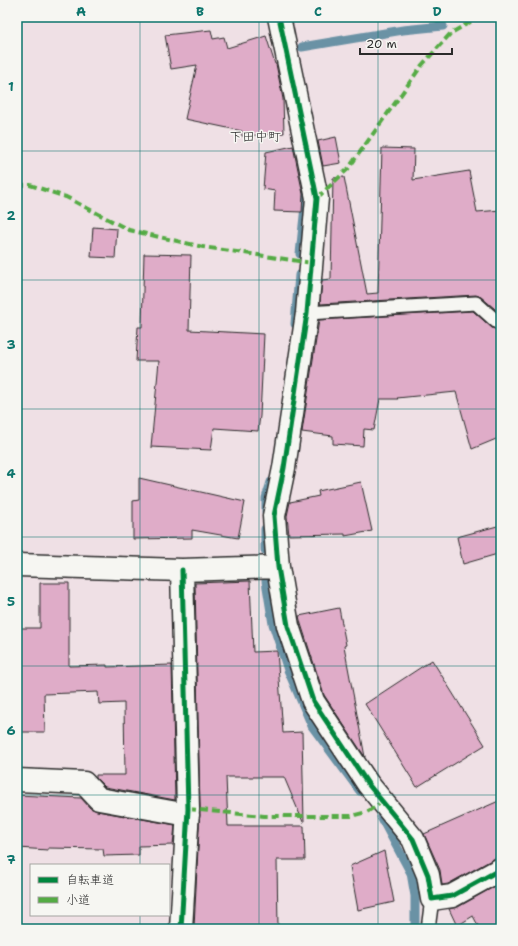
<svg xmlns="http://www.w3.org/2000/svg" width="518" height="946" viewBox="0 0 518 946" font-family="'Shantell Sans','Klee One',sans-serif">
	<rect width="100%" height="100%" fill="#efe0e5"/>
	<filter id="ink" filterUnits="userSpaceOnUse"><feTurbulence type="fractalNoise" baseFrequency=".025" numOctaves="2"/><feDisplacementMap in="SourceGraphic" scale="8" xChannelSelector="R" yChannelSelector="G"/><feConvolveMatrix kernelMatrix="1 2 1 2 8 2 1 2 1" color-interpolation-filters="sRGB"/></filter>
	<g filter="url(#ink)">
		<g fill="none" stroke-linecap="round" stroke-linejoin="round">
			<!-- stream -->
			<path stroke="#6b92a5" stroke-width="9" d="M302,47L403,30L443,26
				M300,254L306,197L305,190
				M295,324L299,275
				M266,512V498L271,482
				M265,550V529
				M266,581L273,624L288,670L312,726L360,791
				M381,817L411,873L415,896V929"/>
		</g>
		<!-- building -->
		<path fill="#dfacc8" stroke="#2b2b2b" d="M211,30L213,39L224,37L227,48L266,36L275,64H276L283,99L284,133L242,136V131L185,119L197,65L171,69L165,35Z
			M336,137L341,163L323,166L318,141Z
			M293,146L303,194L302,212L274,211L275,191L263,189L266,152Z
			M382,148L414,149L413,180L469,171L477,212L501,210V314L481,297L476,295L320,304L322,280L331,279L333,178L344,177L367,294L378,293Z
			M93,227L117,229L115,258L91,257Z
			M144,254L191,255L189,330L264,334L260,416L258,431L214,428L211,450L151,447L159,361H136L138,327H142Z
			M473,311L492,328L501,330V437L472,449L456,392L397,398L398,399H380L374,430L364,429L363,446L333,444V436L302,432L319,320Z
			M139,478L245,502L238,538L192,530V538L133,539V501L139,500Z
			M361,482L372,531L345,536V534L289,535L287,516L290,502L319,496L318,491Z
			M501,525V553L463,564L457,537Z
			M250,581L253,652L277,651L283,733L302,732L304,822H303L284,777H226L228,826H304L305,860H277L278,929L194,927L200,809L195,583Z
			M40,583H69V666L107,665V667L172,665L175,800L105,787L96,778V775H125L124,703L99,704L98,692L44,694L45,732H17V628H40Z
			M339,608L346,645L344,646L365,757L324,695L301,624L299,616Z
			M432,660L485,745L417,787L365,704Z
			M17,795L81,798L90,808L97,811L175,825L173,845L139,846V855L104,856L103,849L48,848V850L18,848Z
			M501,800V857L495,858L448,884L442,885L440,870L424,834Z
			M384,851L394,902L358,910L350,866Z
			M501,883V929H480L473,916L457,926L449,909L458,907Z"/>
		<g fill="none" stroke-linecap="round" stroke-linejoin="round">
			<defs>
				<path id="lane" d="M307,313L476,303L497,322H501
					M428,929L432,899"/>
				<path id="street" d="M279,17L317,198L307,313L284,468L274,516L278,567L288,626L313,701L368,784L413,839L428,875L432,899L452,896L501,869
					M17,565L182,570L278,567
					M17,780L84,783L99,799L188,815
					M181,929L188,809L182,570"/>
			</defs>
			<!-- lane casing -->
			<use href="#lane" stroke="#2b2b2b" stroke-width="16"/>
			<!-- street casing -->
			<use href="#street" stroke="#2b2b2b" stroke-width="25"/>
			<!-- lane -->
			<use href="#lane" stroke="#f6f6f2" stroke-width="13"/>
			<!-- street -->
			<use href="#street" stroke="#f6f6f2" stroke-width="22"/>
			<!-- quiet -->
			<path stroke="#54ab44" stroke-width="4" stroke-dasharray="8 4" stroke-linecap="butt" d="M17,185H30L66,197L129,230L203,247L312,263
				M317,198L348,169L422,65L451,33L479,17
				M188,809L264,816H351L367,812L382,802"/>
			<defs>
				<path id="cycleway" d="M279,17L317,198L307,313L284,468L274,516L278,567L288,626L313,701L368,784L413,839L428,875L432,899L452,896L501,869
					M181,929L188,809L182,570"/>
			</defs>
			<!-- cycleway casing -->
			<use href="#cycleway" stroke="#f6f6f2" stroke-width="8"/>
			<!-- cycleway -->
			<use href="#cycleway" stroke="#00873e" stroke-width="5"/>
		</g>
	</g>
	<!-- grid -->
	<path fill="none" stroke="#0f766e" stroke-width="1" stroke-opacity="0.55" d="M140,17V865M259,17V929M378,17V929M17,151H501M17,280H501M17,409H501M17,537H501M17,666H501M17,795H501M140,915V929"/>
	<g text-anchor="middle" stroke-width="3" stroke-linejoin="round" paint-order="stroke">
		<!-- quarter labels -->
		<g font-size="13" fill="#2b2b2b" stroke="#f6f6f2">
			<text x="255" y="141">下田中町</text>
		</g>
	</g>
	<!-- margin -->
	<rect width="518" height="946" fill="none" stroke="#f6f6f2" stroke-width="44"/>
	<!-- legend -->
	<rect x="30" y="864" width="140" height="52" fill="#f6f6f2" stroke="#a5a5a2"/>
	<rect x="38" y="877" width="20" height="6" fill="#00873e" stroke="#a5a5a2"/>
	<text x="66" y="884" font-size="12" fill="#2b2b2b">自転車道</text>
	<rect x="38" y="897" width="20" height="6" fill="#54ab44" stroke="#a5a5a2"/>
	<text x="66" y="904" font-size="12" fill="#2b2b2b">小道</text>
	<!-- scale -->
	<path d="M360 48v6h92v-6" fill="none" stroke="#2b2b2b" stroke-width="2"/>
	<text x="366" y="48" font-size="12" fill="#2b2b2b" stroke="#f6f6f2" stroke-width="3" paint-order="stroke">20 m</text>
	<rect x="22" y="22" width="474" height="902" fill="none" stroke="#0f766e" stroke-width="1.5"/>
	<g font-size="13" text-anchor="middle" font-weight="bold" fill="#0f766e">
		<text x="81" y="16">A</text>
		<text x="200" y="16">B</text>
		<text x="318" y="16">C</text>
		<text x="437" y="16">D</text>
		<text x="11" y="91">1</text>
		<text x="11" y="220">2</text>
		<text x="11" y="349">3</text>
		<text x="11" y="478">4</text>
		<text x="11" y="606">5</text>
		<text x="11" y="735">6</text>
		<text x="11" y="864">7</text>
	</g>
</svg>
